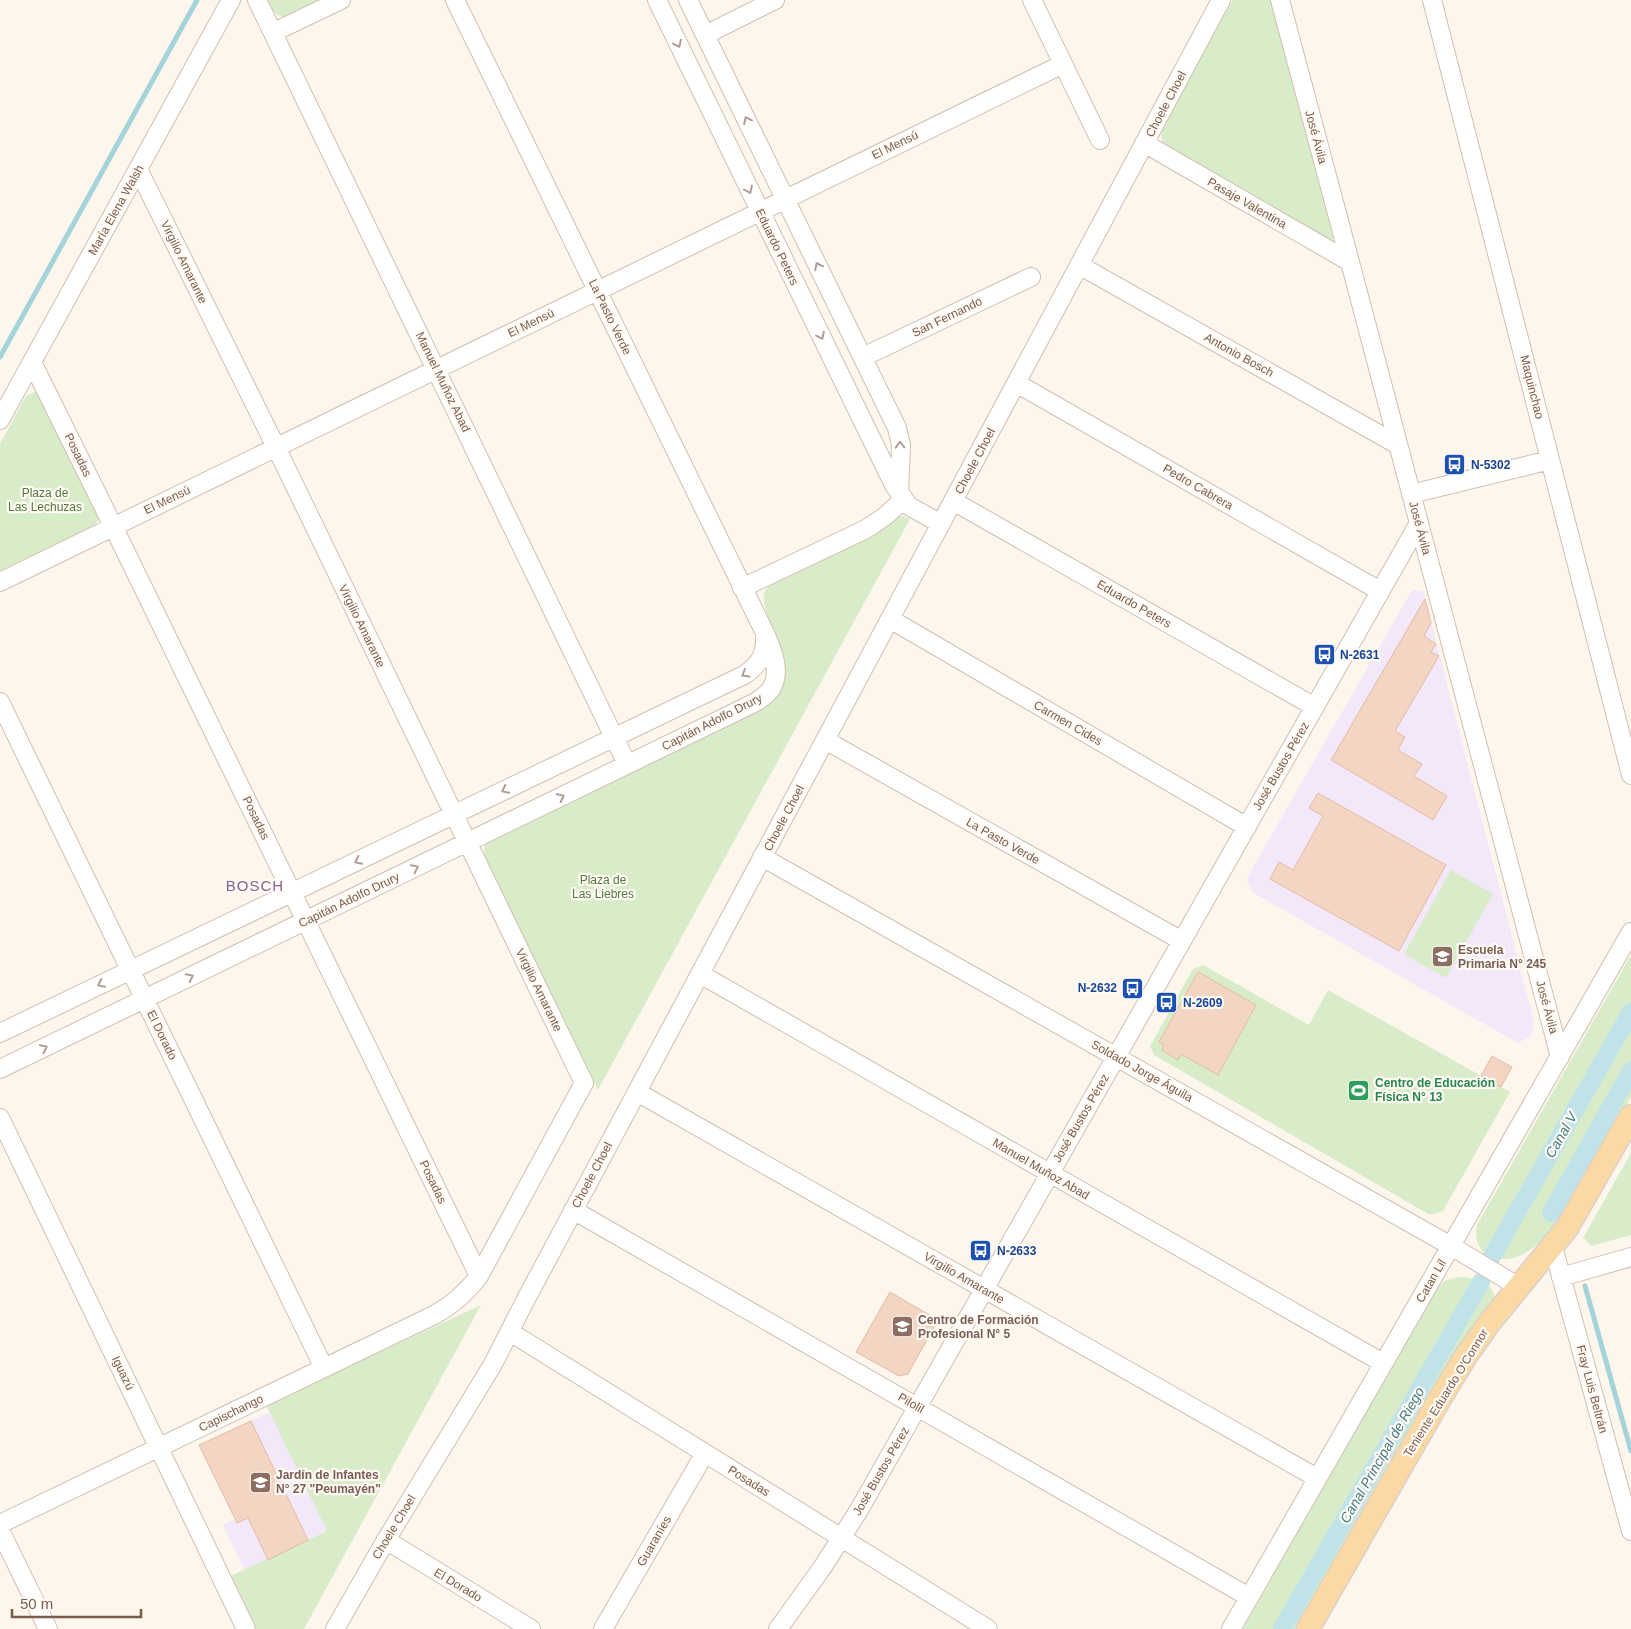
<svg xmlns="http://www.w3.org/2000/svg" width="1631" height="1629" viewBox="0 0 1631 1629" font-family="Helvetica,sans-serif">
	<rect width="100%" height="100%" fill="#fdf6ec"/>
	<!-- education -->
	<path fill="#f3e8fa" d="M1412,590L1423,591L1534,1022L1531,1036L1518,1043L1252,892L1247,878Z
		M270,1412L327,1531L245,1571L223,1525L235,1519L199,1445Z"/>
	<!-- green -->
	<path fill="#d8ecc9" d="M267,0H320L283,17C274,15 271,7 267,0Z
		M1233,0H1277L1335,238L1329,241L1167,149C1161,141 1160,133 1163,124Z
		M34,392H38L100,515L99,520L93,526L0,571V444L26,396Z
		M903,516L910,519L598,1090L488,864C484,855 482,848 488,839L783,681C789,653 757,608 765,591C767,587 771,585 774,583L886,526L897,517Z
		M1451,870L1493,894L1446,978L1404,954Z
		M1631,955C1631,989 1631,1023 1631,1057C1631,1068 1631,1085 1631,1095C1630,1100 1626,1105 1624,1109C1617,1120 1611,1131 1605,1142C1586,1175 1543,1272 1494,1258C1480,1255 1473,1238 1477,1225Z
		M1203,965L1309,1025L1328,990L1510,1092L1443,1211L1430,1215L1154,1055L1150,1046L1193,969Z
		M1631,1153V1235L1591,1246L1583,1238Z
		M1458,1277C1473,1277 1494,1282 1495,1299L1300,1629H1243L1436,1289L1446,1280Z
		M481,1305L304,1629H256L231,1576L327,1531L266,1405Z"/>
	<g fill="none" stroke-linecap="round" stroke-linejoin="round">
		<!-- stream -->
		<path stroke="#a5d3da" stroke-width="5" d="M0,357L197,0
			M1585,1286L1631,1451"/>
		<!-- canal -->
		<path stroke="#bfe3e8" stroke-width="18" d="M1551,1213L1631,1071
			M1491,1258L1631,1012
			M1282,1629L1481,1282"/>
	</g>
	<!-- building -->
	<path fill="#f3d5c3" stroke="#e6bba3" d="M1425,599L1431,623L1424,636L1436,644L1431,652L1439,656L1395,731L1405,737L1398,750L1422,764L1414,776L1447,796L1433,820L1331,760Z
		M1318,793L1446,865L1399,951L1270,879L1279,862L1293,870L1323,816L1309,808Z
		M1198,972L1256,1005L1218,1075L1181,1054L1178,1060L1162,1050L1164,1045L1159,1042Z
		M1492,1056L1512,1067L1501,1087L1481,1076Z
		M890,1292L938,1320L908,1374L899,1376L856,1352Z
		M251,1421L308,1540L268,1560L248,1518L237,1523L199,1445Z"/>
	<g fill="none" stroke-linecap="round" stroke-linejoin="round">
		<defs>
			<path id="minor" d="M257,0L627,764
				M657,0L894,485L909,506L941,524
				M688,0L897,428L901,445L899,493
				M1032,0L1100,140
				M1280,0L1350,262L1560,1057
				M1432,0L1631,775
				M274,32L341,0
				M705,35L775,0
				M1144,143L1350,262
				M1079,265L1398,445
				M863,357L1031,277
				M32,362L113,526L479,1276
				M1016,383L1380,591
				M0,420L231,0
				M1411,494L1550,460
				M953,501L1315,707
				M0,582L1063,64
				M742,588L866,529L884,517L903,500
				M890,619L1247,827
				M0,702L324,1368
				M825,740L1182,941
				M762,857L1451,1246L1519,1287
				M700,974L1383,1363
				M0,1033L744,675C759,665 766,655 765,636
				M0,1069L756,702C761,698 768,694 771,689C782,672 772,649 765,633L455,0
				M637,1092L1317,1478
				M0,1118L246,1629
				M573,1210L1249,1597
				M1553,1247L1631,1531
				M1561,1277L1631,1257
				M510,1332L988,1629
				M0,1524L434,1315C453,1305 466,1293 479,1276L584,1083L276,447L138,169
				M0,1530L48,1629
				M386,1540L531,1629
				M335,1629L386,1540L493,1364L525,1301L1221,0
				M603,1629L705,1453
				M778,1629L822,1568L859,1510L1419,523
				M1231,1629L1631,932"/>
			<path id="major" d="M1308,1629L1441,1397L1466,1356L1490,1322L1567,1228L1631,1116"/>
		</defs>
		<!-- minor casing -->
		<use href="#minor" stroke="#d1beb0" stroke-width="20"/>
		<!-- major casing -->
		<use href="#major" stroke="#dad1cd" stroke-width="25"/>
		<!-- minor -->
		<use href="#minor" stroke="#fff" stroke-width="18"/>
		<!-- major -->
		<use href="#major" stroke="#fbd9a5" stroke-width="22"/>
	</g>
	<!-- one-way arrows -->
	<defs><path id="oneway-chevron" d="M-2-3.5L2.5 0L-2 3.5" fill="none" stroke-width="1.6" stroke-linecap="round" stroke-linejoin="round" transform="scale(1.25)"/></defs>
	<g stroke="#af9d94">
		<use href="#oneway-chevron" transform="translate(678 44) rotate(64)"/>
		<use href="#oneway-chevron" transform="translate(747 120) rotate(-116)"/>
		<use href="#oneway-chevron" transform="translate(749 190) rotate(64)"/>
		<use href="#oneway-chevron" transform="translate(818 266) rotate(-116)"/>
		<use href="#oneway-chevron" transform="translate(821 336) rotate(64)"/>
		<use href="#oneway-chevron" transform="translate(900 445) rotate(-92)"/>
		<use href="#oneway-chevron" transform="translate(745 674) rotate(150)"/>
		<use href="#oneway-chevron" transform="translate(505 790) rotate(154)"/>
		<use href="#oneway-chevron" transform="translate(561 797) rotate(-26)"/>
		<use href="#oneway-chevron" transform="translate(358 861) rotate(154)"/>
		<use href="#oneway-chevron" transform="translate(415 868) rotate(-26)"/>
		<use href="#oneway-chevron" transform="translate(190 977) rotate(-26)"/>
		<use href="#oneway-chevron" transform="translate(101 984) rotate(154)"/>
		<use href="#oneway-chevron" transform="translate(44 1048) rotate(-26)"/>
	</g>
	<!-- icons -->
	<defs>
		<symbol id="bus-square" viewBox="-11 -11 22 22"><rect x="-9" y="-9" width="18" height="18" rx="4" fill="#1a4fb4" stroke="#fffaf3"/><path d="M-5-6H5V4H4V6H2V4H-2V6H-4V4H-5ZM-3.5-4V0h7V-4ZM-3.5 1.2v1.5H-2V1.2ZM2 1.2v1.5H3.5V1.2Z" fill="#fff"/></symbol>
		<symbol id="school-square" viewBox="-11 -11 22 22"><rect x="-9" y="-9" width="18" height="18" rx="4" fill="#8d6e63" stroke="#fffaf3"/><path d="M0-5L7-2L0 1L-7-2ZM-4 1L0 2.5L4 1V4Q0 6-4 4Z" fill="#fff"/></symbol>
		<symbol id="stadium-square" viewBox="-11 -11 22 22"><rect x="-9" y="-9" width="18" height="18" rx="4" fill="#2e9e5b" stroke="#fffaf3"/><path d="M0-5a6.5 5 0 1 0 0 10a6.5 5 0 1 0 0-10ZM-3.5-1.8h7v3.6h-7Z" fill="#fff"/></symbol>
		<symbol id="university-square" viewBox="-11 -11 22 22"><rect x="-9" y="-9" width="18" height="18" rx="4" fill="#8d6e63" stroke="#fffaf3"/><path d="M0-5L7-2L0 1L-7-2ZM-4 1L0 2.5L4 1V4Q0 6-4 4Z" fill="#fff"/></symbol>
	</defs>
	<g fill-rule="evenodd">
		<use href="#bus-square" x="1442" y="452" width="25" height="25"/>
		<use href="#bus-square" x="1312" y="642" width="25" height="25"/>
		<use href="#school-square" x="1430" y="944" width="25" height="25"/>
		<use href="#bus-square" x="1120" y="976" width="25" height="25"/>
		<use href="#bus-square" x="1154" y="990" width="25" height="25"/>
		<use href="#stadium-square" x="1346" y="1078" width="25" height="25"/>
		<use href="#bus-square" x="968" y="1238" width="25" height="25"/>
		<use href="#university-square" x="890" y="1314" width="25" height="25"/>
		<use href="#school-square" x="248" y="1470" width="25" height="25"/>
	</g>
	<g text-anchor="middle" stroke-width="4.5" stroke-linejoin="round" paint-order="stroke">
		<!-- street labels -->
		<g font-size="12" fill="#7a5c4d" stroke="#fffaf3">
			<text transform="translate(1166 104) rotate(-62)" y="4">Choele Choel</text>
			<text transform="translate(1316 137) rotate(75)" y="4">José Ávila</text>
			<text transform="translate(895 145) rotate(-26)" y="4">El Mensú</text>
			<text transform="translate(1247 203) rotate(30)" y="4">Pasaje Valentina</text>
			<text transform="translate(116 210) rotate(-61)" y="4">María Elena Walsh</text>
			<text transform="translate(777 247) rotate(64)" y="4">Eduardo Peters</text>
			<text transform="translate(184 262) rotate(64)" y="4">Virgilio Amarante</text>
			<text transform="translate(610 317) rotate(64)" y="4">La Pasto Verde</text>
			<text transform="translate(947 317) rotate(-26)" y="4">San Fernando</text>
			<text transform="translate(531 323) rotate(-26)" y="4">El Mensú</text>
			<text transform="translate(1239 355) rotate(29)" y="4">Antonio Bosch</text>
			<text transform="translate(443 382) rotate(64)" y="4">Manuel Muñoz Abad</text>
			<text transform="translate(1532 387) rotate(76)" y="4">Maquinchao</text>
			<text transform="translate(78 455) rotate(64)" y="4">Posadas</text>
			<text transform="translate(975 461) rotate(-62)" y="4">Choele Choel</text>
			<text transform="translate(1198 487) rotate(30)" y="4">Pedro Cabrera</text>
			<text transform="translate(167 500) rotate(-26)" y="4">El Mensú</text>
			<text transform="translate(1420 528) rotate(75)" y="4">José Ávila</text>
			<text transform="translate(1134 604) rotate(30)" y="4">Eduardo Peters</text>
			<text transform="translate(362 626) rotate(64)" y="4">Virgilio Amarante</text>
			<text transform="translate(712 722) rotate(-27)" y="4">Capitán Adolfo Drury</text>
			<text transform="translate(1068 723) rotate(30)" y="4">Carmen Cides</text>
			<text transform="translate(1281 766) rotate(-60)" y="4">José Bustos Pérez</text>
			<text transform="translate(256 818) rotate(64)" y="4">Posadas</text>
			<text transform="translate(784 818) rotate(-62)" y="4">Choele Choel</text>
			<text transform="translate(1003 841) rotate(29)" y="4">La Pasto Verde</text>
			<text transform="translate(349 900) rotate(-26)" y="4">Capitán Adolfo Drury</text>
			<text transform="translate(539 990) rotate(64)" y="4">Virgilio Amarante</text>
			<text transform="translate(1547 1007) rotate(75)" y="4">José Ávila</text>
			<text transform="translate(162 1035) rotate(64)" y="4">El Dorado</text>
			<text transform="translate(1142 1071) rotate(29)" y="4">Soldado Jorge Águila</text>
			<text transform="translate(1081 1118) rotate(-60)" y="4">José Bustos Pérez</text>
			<text transform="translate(1041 1169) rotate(30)" y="4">Manuel Muñoz Abad</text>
			<text transform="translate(592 1175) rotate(-62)" y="4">Choele Choel</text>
			<text transform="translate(433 1182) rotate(64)" y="4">Posadas</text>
			<text transform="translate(964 1278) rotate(30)" y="4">Virgilio Amarante</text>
			<text transform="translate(1431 1281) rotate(-60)" y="4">Catan Lil</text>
			<text transform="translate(123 1373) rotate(64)" y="4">Iguazú</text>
			<text transform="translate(1592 1389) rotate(75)" y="4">Fray Luis Beltrán</text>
			<text transform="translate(1446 1393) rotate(-58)" y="4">Teniente Eduardo O'Connor</text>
			<text transform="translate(911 1403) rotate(30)" y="4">Pilolil</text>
			<text transform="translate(231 1413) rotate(-26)" y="4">Capischango</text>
			<text transform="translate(881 1471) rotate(-60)" y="4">José Bustos Pérez</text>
			<text transform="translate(749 1481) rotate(32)" y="4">Posadas</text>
			<text transform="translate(394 1527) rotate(-59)" y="4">Choele Choel</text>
			<text transform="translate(654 1541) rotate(-60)" y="4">Guaraníes</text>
			<text transform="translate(458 1585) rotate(31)" y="4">El Dorado</text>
		</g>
		<!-- transit labels -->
		<g font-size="12" font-weight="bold" fill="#164399" stroke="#fffaf3" text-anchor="start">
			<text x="1471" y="469">N-5302</text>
			<text x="1340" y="659">N-2631</text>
			<text x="1117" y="992" text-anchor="end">N-2632</text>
			<text x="1183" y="1007">N-2609</text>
			<text x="997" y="1255">N-2633</text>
		</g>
		<!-- park labels -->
		<g font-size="12" fill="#537a41" stroke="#fffaf3">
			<text x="45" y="497">Plaza de<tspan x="45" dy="14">Las Lechuzas</tspan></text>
			<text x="603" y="884">Plaza de<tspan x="603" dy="14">Las Liebres</tspan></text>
		</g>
		<!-- education labels -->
		<g font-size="12" font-weight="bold" fill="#785e54" stroke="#fffaf3" text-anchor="start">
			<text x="1458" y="954">Escuela<tspan x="1458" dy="14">Primaria N° 245</tspan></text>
			<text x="918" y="1324">Centro de Formación<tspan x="918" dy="14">Profesional N° 5</tspan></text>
			<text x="276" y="1479">Jardín de Infantes<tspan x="276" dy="14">N° 27 "Peumayén"</tspan></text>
		</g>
		<!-- leisure labels -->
		<g font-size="12" font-weight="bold" fill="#27864d" stroke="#fffaf3" text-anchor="start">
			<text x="1375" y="1087">Centro de Educación<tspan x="1375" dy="14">Física N° 13</tspan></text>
		</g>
		<!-- water labels -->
		<g font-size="14" font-style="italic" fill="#437c86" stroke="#fffaf3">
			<text transform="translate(1561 1135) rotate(-60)" y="5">Canal V</text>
			<text transform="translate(1382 1455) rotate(-60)" y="5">Canal Principal de Riego</text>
		</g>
		<!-- quarter labels -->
		<g font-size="15" letter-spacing="1" fill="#846695" stroke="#fffaf3">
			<text x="255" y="891">BOSCH</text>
		</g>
	</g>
	<!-- scale -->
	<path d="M12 1609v8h129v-8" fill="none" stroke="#7a5c4d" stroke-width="2.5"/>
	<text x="20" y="1609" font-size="15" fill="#7a5c4d" stroke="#fffaf3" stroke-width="4" paint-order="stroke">50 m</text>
</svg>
